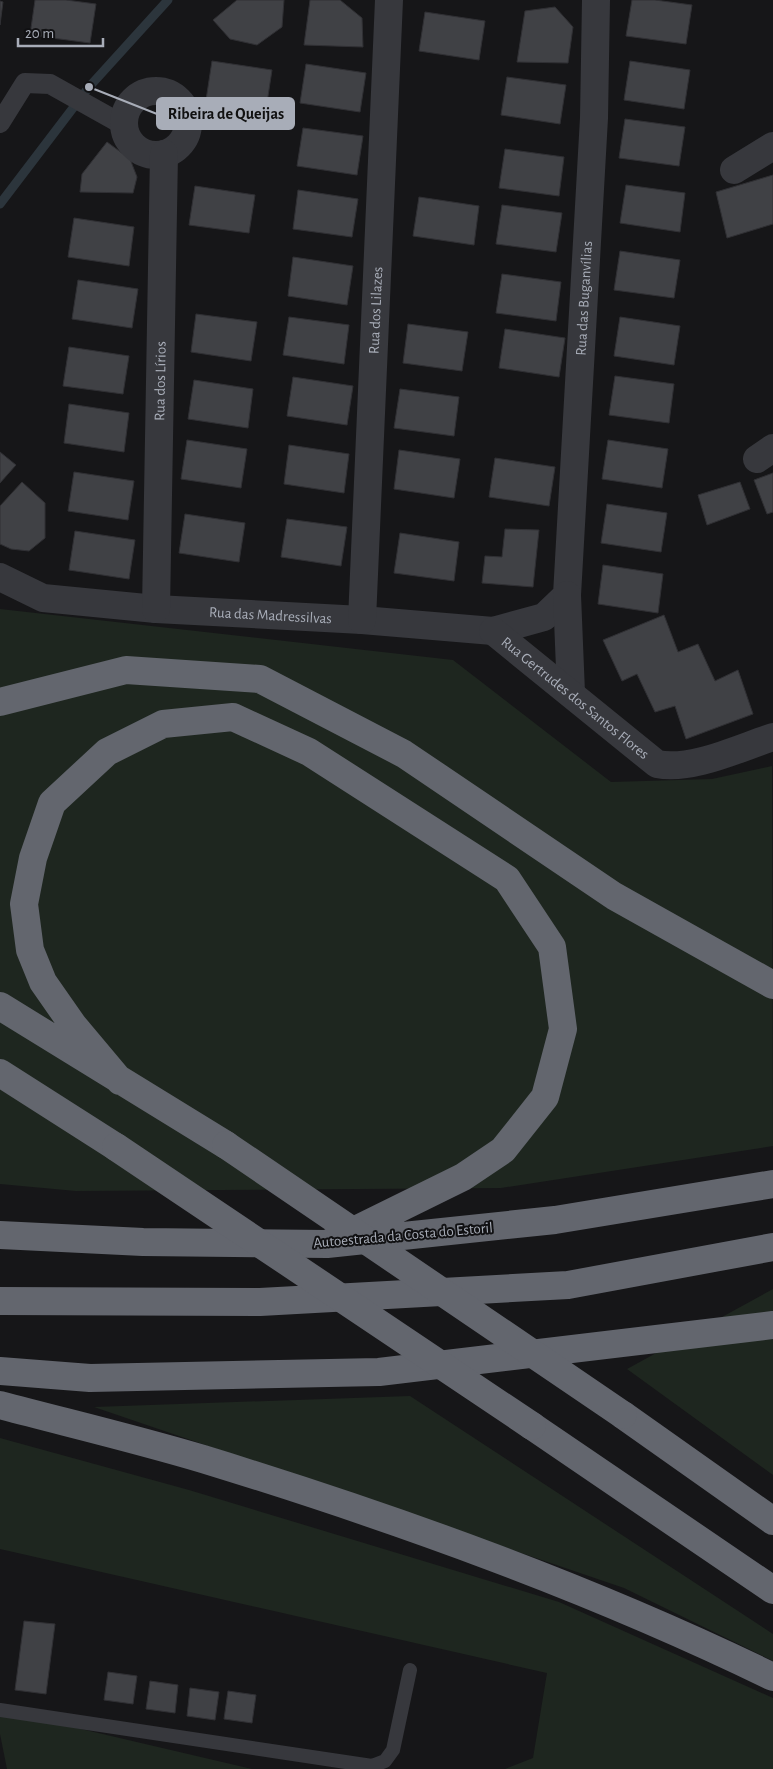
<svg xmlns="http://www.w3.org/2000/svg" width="773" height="1769" viewBox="0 0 773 1769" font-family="'Alegreya Sans',sans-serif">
	<rect width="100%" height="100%" fill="#161618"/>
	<!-- green -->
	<path fill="#1e261f" d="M0,609L453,660L611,782L712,779L772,766L773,1146L501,1188L76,1191L0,1184Z
		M773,1289V1475L627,1369Z
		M410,1396L773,1634V1661L624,1588L94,1407Z
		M0,1438L189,1490L559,1602L773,1698V1769H505L533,1758L547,1673L0,1549Z
		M0,1710L252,1769H7L0,1734Z"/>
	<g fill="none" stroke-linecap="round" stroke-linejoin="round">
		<!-- stream -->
		<path stroke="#2c353c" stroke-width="9" d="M0,204L89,87L168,0"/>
	</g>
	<!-- building -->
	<path fill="#404145" stroke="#303034" d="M35,0H66L96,4L90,43L30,35Z
		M237,0H284L282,27L257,45L230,39L213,20Z
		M310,0H340L362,18L363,47L304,45Z
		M632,0H655L692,5L686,44L626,36Z
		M0,1L3,2L0,25Z
		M555,7L573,27L568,63L517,62L525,11Z
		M425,12L485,21L479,60L419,51Z
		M212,61L272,70L266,109L206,100Z
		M630,61L690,70L684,109L624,100Z
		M306,64L366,73L360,112L300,103Z
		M507,77L566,85L560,124L501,115Z
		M625,119L685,127L679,166L619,158Z
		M303,128L363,136L357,175L297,166Z
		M107,142L130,159L137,177L133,193L80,192L82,174Z
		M505,149L564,157L559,196L499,188Z
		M773,175V224L727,238L716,192Z
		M626,185L685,193L680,232L620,223Z
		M195,186L255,195L249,233L189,225Z
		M298,190L358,199L352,237L293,229Z
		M419,197L479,206L474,245L413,236Z
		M502,205L562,213L556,252L496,244Z
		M74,218L134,227L129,266L68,257Z
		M620,251L680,260L674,298L614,290Z
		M293,257L353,266L347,305L288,296Z
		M502,274L561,282L556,321L496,313Z
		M78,280L138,289L132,328L72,319Z
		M196,314L257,322L251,361L191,352Z
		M289,317L349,325L344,364L283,355Z
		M620,317L680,326L674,365L614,356Z
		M408,324L468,332L462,371L403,363Z
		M505,329L565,338L559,377L499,368Z
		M69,347L129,356L123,394L63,386Z
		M615,376L674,384L669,423L609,415Z
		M293,377L353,386L347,425L287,416Z
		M194,380L253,389L248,428L188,419Z
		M400,389L459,397L454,436L394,428Z
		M69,404L129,413L124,452L64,443Z
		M187,440L247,449L241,488L181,479Z
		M608,440L668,449L662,488L602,479Z
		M289,445L349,454L344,493L284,484Z
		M399,450L460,459L454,498L394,489Z
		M0,452L16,465L0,483Z
		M495,458L555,467L549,506L489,497Z
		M74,472L134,481L128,520L68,511Z
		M773,473V512L767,514L754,480Z
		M22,482L45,503V538L29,551L11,549L0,544V506Z
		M740,482L750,509L707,525L698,495Z
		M607,504L667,513L661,552L601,543Z
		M185,514L245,523L239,562L179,553Z
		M287,519L347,527L341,566L281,557Z
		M505,529L539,530L533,587L482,583L485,556L502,557Z
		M75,531L135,540L129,579L69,570Z
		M400,533L459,542L454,581L394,573Z
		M603,565L663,574L658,613L598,604Z
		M664,615L678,652L698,644L715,681L738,670L753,714L686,739L675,706L655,712L637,674L622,681L603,640Z
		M24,1621L55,1624L46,1694L15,1690Z
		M108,1672L137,1676L133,1704L104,1700Z
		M150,1681L178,1685L175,1713L146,1709Z
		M190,1688L219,1692L215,1720L187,1716Z
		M228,1691L256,1695L252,1723L224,1719Z"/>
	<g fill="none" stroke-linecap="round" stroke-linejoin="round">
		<!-- service -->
		<path stroke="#37383d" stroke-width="14" d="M0,1710L372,1766L385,1761L393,1750L410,1670"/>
		<!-- pedestrian -->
		<path stroke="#37383d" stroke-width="20" d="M0,123L25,83L50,84L125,126"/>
		<!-- minor -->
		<g stroke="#37383d" stroke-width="28">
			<circle cx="156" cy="123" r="32"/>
			<path d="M734,170L773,146"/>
			<path d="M757,459L773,448"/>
			<path id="s1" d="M0,577L43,598L156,609L362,620L493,631L544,617L567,595L594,118L596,0"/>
			<path d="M567,595L571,693"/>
			<path id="s2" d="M156,609L164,154"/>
			<path id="s3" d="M362,620L389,0"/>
			<path id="s4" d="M493,631L657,764C692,771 739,748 773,737"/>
		</g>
		<!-- motorway -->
		<path stroke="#63666e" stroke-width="28" d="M0,702L126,670L260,679L404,754L614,896L773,985
			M0,1006L226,1145
			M0,1073L116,1147
			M120,1081L73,1025L43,982L30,950L24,904L33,858L52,803L107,752L163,724L233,717L309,752L507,879L552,947L563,1029L545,1097L503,1150L463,1177L327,1244
			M0,1235L143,1242L327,1244L555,1220L773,1184
			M0,1301L260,1302L568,1285L773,1247
			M0,1371L90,1378L379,1372L773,1325
			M0,1405C68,1423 136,1439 203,1459C398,1519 590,1588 773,1677
			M623,1415L773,1521
			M532,1426L773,1590"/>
		<!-- motorway-bridge -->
		<path stroke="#63666e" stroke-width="28" d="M226,1145L623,1415
			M116,1147L532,1426"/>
	</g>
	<g text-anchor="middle" stroke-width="4" stroke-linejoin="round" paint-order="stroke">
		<!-- street labels -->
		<g font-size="15" fill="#a8adb8" stroke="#111113">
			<text dy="5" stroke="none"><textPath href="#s1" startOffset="881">Rua das Buganvílias</textPath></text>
			<text dy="5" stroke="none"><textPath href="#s3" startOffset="310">Rua dos Lilazes</textPath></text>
			<text dy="5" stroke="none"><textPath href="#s2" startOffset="228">Rua dos Lírios</textPath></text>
			<text dy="5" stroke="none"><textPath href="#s1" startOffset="276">Rua das Madressilvas</textPath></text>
			<text dy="5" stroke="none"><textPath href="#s4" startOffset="106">Rua Gertrudes dos Santos Flores</textPath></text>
			<text transform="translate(403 1235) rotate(-5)" y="5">Autoestrada da Costa do Estoril</text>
		</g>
	</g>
	<!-- callouts -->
	<path fill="none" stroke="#a8adb8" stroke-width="2" d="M89 87L157 114"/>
	<circle fill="#a8adb8" stroke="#111113" stroke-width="2" cx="89" cy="87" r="5"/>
	<rect fill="#a8adb8" stroke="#a8adb8" stroke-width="2" x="157" y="98" width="137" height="31" rx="5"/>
	<g font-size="16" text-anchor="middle" font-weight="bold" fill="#111">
		<text x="226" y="119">Ribeira de Queijas</text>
	</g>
	<!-- scale -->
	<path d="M18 38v8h85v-8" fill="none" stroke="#a8adb8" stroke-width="2.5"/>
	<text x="25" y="38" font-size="15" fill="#a8adb8" stroke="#111113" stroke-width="4" paint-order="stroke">20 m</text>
</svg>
